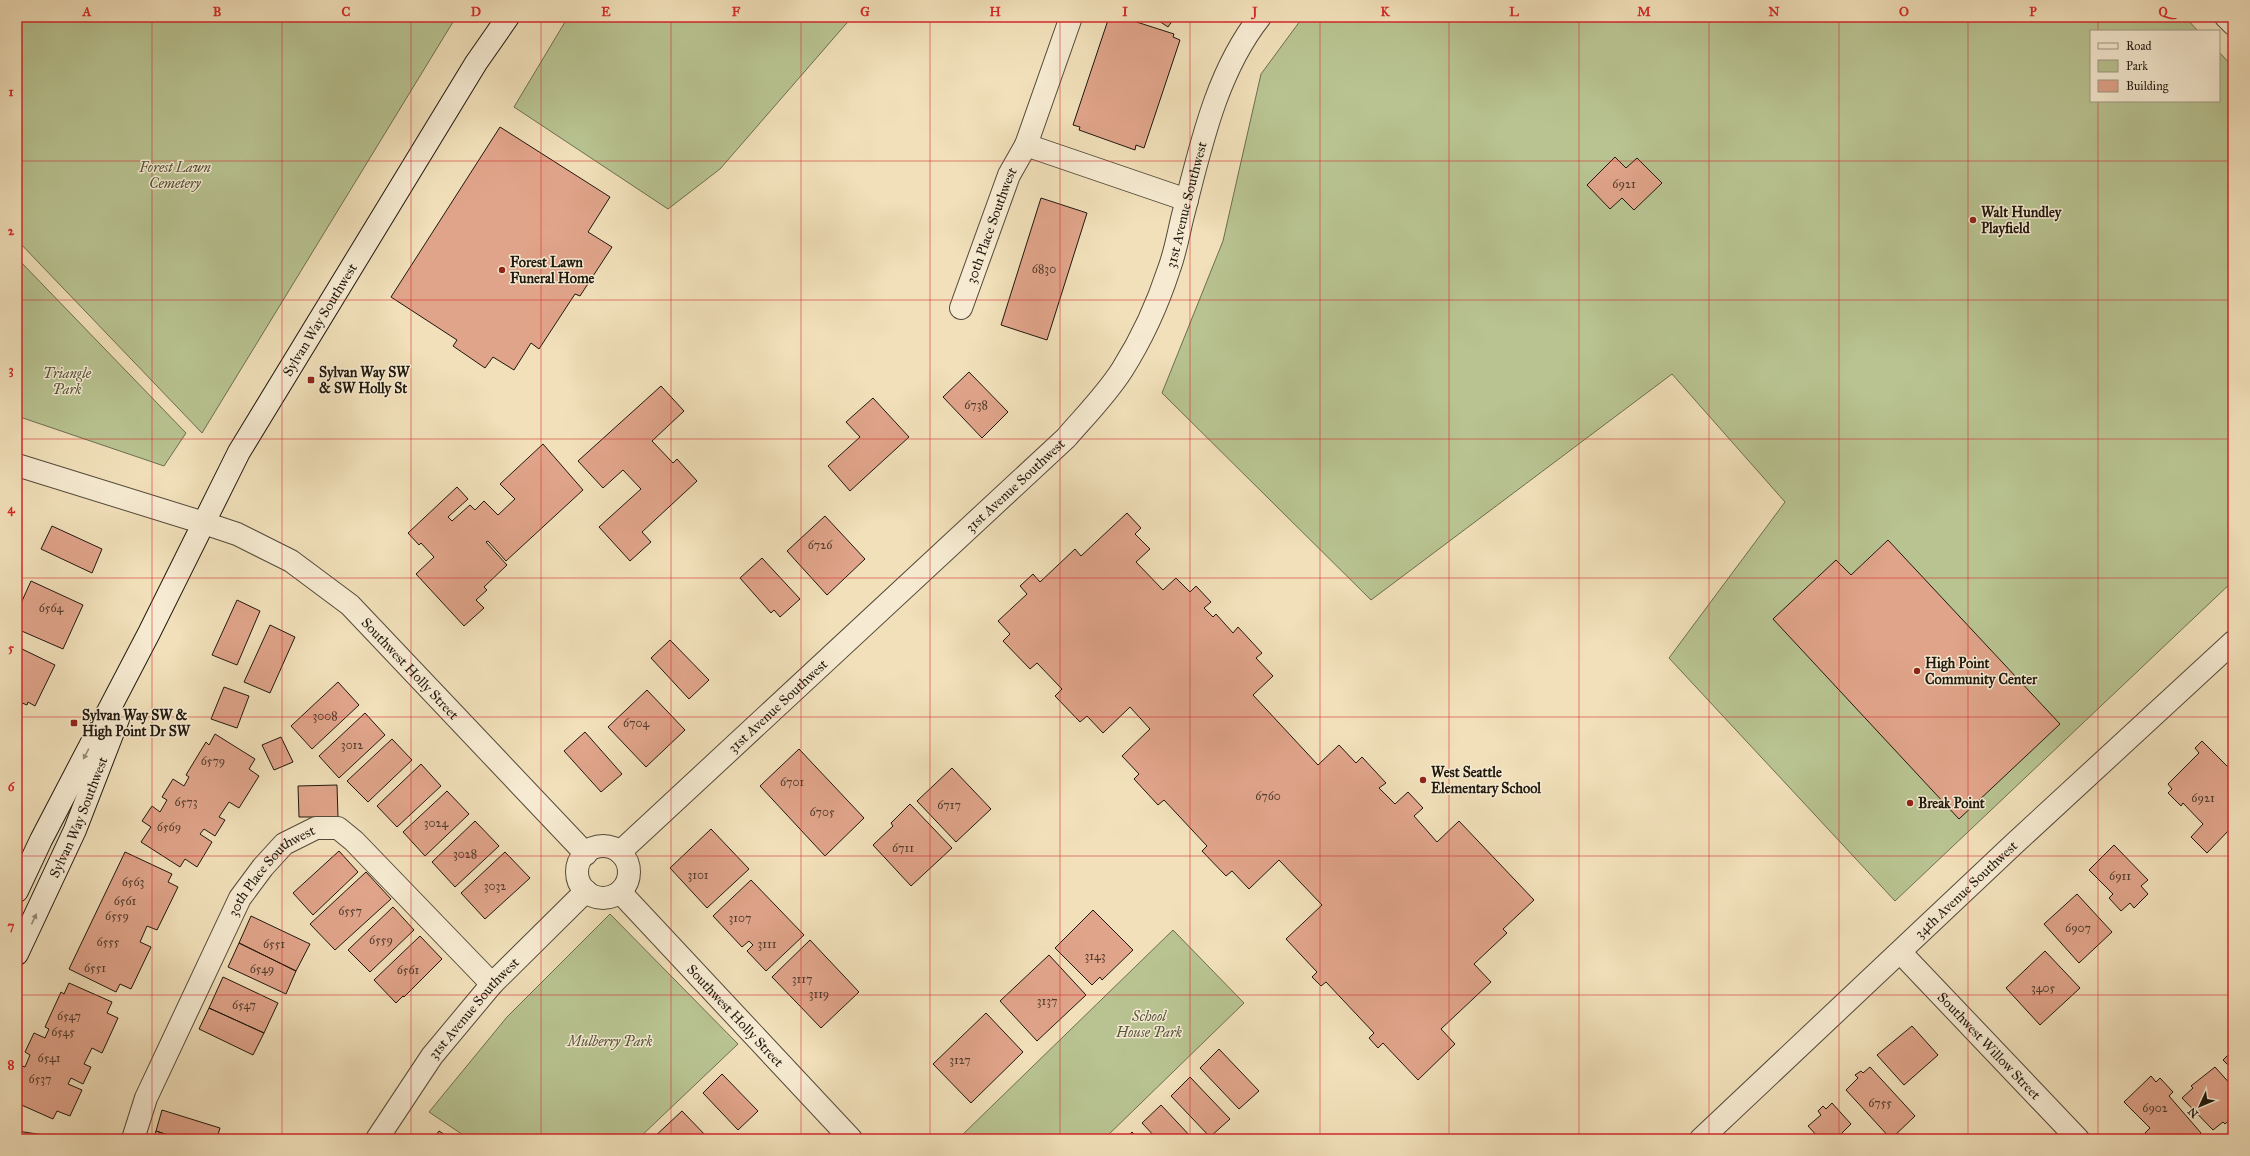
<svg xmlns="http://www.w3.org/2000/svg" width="2250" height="1156" viewBox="0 0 2250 1156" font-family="'IM FELL Great Primer',serif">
	<rect width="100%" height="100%" fill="#f1e0ba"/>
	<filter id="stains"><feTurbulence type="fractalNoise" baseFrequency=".005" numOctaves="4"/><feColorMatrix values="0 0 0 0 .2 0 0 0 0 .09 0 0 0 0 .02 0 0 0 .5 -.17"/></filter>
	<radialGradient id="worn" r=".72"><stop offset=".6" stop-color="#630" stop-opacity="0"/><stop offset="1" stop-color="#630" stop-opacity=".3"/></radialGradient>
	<!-- green -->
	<path fill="#b8c391" stroke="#6c6e50" d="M17,17H456L202,433L17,240Z
		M568,17H852L720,169L668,209L514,107Z
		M1303,17H2185L2198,31H2091V101H2219V52L2233,67V581L1895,901L1669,658L1785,502L1672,374L1371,600L1162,393L1223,241L1261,74Z
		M17,258L186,433L164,466L17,416Z
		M610,914L738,1044L638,1139H469L429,1112L507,1017Z
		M1173,930L1244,1003L1104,1139H958Z"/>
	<!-- building -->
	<path fill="#e0a48a" stroke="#20180e" d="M1109,17H1121L1174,34L1173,37L1180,40L1144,148L1136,145L1135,150L1079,130L1080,127L1073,125Z
		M1153,17H1175L1168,27Z
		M500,127L610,197L588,232L612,247L580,296L575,294L539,349L531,343L514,370L493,357L485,368L453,346L457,340L391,297Z
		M1615,157L1626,168L1637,158L1662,183L1634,210L1622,198L1610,209L1587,185Z
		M1041,198L1087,213L1047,340L1001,325Z
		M969,372L1008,412L982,438L943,397Z
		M661,386L684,411L652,441L673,463L677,459L697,481L642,532L651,542L630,561L599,527L641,489L623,470L603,488L578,461Z
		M873,398L909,437L850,491L828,466L860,437L846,422Z
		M543,444L583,490L506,561L488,541L486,542L507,565L484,587L487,590L476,600L484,608L464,626L416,574L434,557L421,543L419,545L408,533L457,487L468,499L448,517L452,521L470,505L475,510L484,501L498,515L515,499L500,484Z
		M1127,513L1141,528L1135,534L1150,549L1136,562L1163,590L1176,578L1190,592L1196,586L1211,602L1204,608L1213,617L1216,614L1233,633L1238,627L1262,653L1256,658L1273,676L1253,695L1318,765L1339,745L1356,763L1362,757L1386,783L1379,788L1395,804L1408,792L1423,808L1414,816L1437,842L1459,821L1534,900L1503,929L1507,933L1474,964L1491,982L1441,1029L1455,1044L1418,1080L1383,1043L1378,1048L1369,1038L1374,1033L1326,982L1321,986L1312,977L1317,972L1286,939L1322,905L1279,860L1249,889L1232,871L1226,876L1202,851L1207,846L1164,800L1158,805L1134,779L1139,774L1122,756L1150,729L1130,707L1103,733L1087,716L1080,722L1055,696L1062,689L1037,663L1030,669L1003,641L1010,634L998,621L1027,594L1020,586L1033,574L1040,582L1075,549L1081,556Z
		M825,516L865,559L827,595L787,551Z
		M52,526L102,549L92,573L41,549Z
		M1888,540L2060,724L1959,819L1773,619L1836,560L1851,575Z
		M762,558L800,599L780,617L774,610L771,613L740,578Z
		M31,581L83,605L63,649L17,629V612Z
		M237,600L260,611L237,665L212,655Z
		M270,625L295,637L270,693L244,682Z
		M670,640L709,680L689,699L651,658Z
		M22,649L55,665L35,706L28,702L27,705L17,701V654L19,655Z
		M338,682L359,705L312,749L291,726Z
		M224,687L249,696L237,728L211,719Z
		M647,690L685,730L646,767L608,727Z
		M365,713L385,735L339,778L319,756Z
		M585,732L622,774L601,792L564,751Z
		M17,734L22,737L17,747Z
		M215,734L255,759L249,769L259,776L239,808L229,802L219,817L225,820L215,836L204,829L200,834L212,842L197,867L185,859L180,867L141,842L151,827L142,821L152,806L160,812L167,800L162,797L173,779L184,786L189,777L186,775L206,742L209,745Z
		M281,737L293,762L274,770L262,745Z
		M392,739L412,760L368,802L347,781Z
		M2202,741L2233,772V822L2229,826L2231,828L2207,853L2191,837L2203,824L2183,803L2181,806L2168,793L2172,789L2168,784L2199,753L2195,748Z
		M799,749L864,818L825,856L760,786Z
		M421,764L441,786L397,827L377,806Z
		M952,768L991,809L956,842L917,801Z
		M337,785L338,817H299L298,786Z
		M447,791L469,814L425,856L403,832Z
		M910,804L952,848L911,886L873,845L893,826L891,823Z
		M475,821L499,846L455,887L432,862Z
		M711,829L749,869L707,908L670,868Z
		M2114,845L2148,880L2141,886L2148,894L2134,908L2130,903L2121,911L2109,898L2113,894L2089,870Z
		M339,851L358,872L313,915L293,893Z
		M125,852L172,874L168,882L178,887L157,930L147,926L140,942L151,947L131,989L120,984L116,992L69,969Z
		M505,852L530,878L485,919L461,893Z
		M366,872L391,899L335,950L310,924Z
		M751,880L804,935L766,971L747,951L753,945L749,941L742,947L713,916Z
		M2077,894L2112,932L2079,963L2044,924Z
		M393,907L414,930L370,972L348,950Z
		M1093,910L1133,950L1102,980L1100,977L1092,985L1055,948Z
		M251,916L310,944L296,971L239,943Z
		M420,936L442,959L404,997L403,996L396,1003L374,980Z
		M810,940L859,992L821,1028L772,977Z
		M239,943L296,971L286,994L228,967Z
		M2045,951L2080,988L2040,1025L2006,988Z
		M1049,955L1086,995L1037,1041L1000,1001Z
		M223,977L278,1003L264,1033L209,1008Z
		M69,983L112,1002L107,1013L118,1018L102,1053L92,1048L84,1064L91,1067L83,1084L71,1078L68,1084L82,1090L70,1116L57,1111L53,1119L17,1103V1064L25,1067L30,1055L25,1052L34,1033L45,1038L49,1029L45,1027L61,992L64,994Z
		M209,1008L264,1033L253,1055L199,1029Z
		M986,1013L1023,1052L971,1103L933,1064Z
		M1912,1026L1938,1055L1904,1085L1877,1055Z
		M1219,1049L1259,1091L1239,1109L1200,1068Z
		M2233,1050V1070L2223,1060Z
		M1870,1067L1915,1116L1891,1139L1846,1090L1858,1078L1855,1075L1861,1071L1863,1073Z
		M2215,1067L2233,1087V1117L2225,1124L2223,1122L2213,1130L2182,1098L2193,1088L2191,1086Z
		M722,1074L758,1111L738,1130L703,1093Z
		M2151,1076L2156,1082L2160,1078L2173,1092L2169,1096L2201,1133L2195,1139H2151L2145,1133L2150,1128L2124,1102Z
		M1190,1077L1230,1119L1210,1137L1171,1096Z
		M1832,1103L1851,1124L1837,1138L1838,1139H1820L1808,1126L1821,1115L1818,1111L1823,1106L1826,1109Z
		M1161,1105L1193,1139H1157L1142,1123Z
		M162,1110L220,1128L217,1138L222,1139H180L156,1131Z
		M682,1111L709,1139H652Z
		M17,1131L58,1137L57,1139H17Z
		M156,1131L180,1139H153Z
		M439,1131L451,1139H433Z
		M1132,1132L1139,1139H1125Z"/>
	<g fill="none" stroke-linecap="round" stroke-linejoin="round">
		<defs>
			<g id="street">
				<path d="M2226,17L2233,24"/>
				<path d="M1026,145L1187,200"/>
				<path id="s1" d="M961,308L1009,175L1026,145L1071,17"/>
				<path id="s2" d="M17,465L204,523L237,534L291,561L350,605L586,854"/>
				<circle cx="603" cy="872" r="26"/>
				<path id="s3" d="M620,852L1066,438C1085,416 1106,395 1122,370C1141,340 1158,303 1169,269C1175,253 1178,236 1182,219C1200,150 1215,74 1260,17"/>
				<path id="s4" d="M620,892L851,1139"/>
				<path id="s5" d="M1901,953L2078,1139"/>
				<path id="s6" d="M133,1139L146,1098L240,898L263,867L284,844L316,828H338L354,841L492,984"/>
				<path id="s7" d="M377,1139L432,1056L492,984L586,891"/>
				<path id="s8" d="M1701,1139L2015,843L2233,642"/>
			</g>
			<g id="secondary">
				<path id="s9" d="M17,891L41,840L149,633L239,452L476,63L508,17"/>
				<path id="s10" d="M17,954L75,830L118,719"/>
			</g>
		</defs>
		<!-- street casing -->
		<use href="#street" stroke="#544a39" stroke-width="24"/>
		<!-- secondary casing -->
		<use href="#secondary" stroke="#20180e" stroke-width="24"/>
		<!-- street -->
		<use href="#street" stroke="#f6ebd2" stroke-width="22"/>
		<!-- secondary -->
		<use href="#secondary" stroke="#f6ebd2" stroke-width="22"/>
	</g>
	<!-- one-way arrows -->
	<defs><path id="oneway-solid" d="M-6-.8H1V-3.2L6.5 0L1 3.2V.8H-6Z"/></defs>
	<g fill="#968c7a">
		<use href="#oneway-solid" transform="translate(86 754) rotate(118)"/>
		<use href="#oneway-solid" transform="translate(34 919) rotate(-65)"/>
	</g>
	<!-- grid -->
	<path fill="none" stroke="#d62828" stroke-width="1" stroke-opacity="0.55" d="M152,17V1139M282,17V1139M411,17V1139M541,17V1139M671,17V1139M801,17V1139M930,17V1139M1060,17V1139M1190,17V1139M1320,17V1139M1449,17V1139M1579,17V1139M1709,17V1139M1839,17V1139M1968,17V1139M2098,17V31M2098,101V1139M17,161H2233M17,300H2233M17,439H2233M17,578H2233M17,717H2233M17,856H2233M17,995H2233"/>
	<!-- markers -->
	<g fill="#8f2418" stroke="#f6ebd2" stroke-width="1.5">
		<circle cx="1973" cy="220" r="4"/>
		<circle cx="502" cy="270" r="4"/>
		<rect x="307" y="376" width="8" height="8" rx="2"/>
		<circle cx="1917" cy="671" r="4"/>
		<rect x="70" y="719" width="8" height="8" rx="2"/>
		<circle cx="1423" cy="780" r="4"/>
		<circle cx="1910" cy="803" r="4"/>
	</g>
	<g text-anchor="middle" stroke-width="3" stroke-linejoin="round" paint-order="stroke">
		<!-- number labels -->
		<g font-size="12" fill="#503b2d">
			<text x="1624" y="188">6921</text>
			<text x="1044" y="273">6830</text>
			<text x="976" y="409">6738</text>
			<text x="820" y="549">6726</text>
			<text x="51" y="612">6564</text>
			<text x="325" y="720">3008</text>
			<text x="636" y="727">6704</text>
			<text x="352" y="749">3012</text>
			<text x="213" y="765">6579</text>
			<text x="792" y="786">6701</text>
			<text x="1268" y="800">6760</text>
			<text x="2203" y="802">6921</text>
			<text x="186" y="806">6573</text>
			<text x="949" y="809">6717</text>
			<text x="822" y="816">6705</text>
			<text x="436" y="827">3024</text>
			<text x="169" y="831">6569</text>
			<text x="903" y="852">6711</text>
			<text x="465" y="858">3028</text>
			<text x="698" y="879">3101</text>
			<text x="2120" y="880">6911</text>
			<text x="133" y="886">6563</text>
			<text x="495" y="890">3032</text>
			<text x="125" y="905">6561</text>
			<text x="350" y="915">6557</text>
			<text x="117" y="920">6559</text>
			<text x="740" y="922">3107</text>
			<text x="2078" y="932">6907</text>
			<text x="381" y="944">6559</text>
			<text x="108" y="946">6555</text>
			<text x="274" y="948">6551</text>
			<text x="767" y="948">3111</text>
			<text x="1095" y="960">3143</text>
			<text x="95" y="972">6551</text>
			<text x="262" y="973">6549</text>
			<text x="408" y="974">6561</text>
			<text x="802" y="983">3117</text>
			<text x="2043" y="992">3405</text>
			<text x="819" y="998">3119</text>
			<text x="1047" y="1005">3137</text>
			<text x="244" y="1009">6547</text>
			<text x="69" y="1020">6547</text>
			<text x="63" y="1036">6545</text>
			<text x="49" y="1062">6541</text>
			<text x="960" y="1064">3127</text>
			<text x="40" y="1083">6537</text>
			<text x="1880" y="1107">6755</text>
			<text x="2155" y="1112">6902</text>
		</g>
		<!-- park labels -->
		<g font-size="14" font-style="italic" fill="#55543c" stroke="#f6ebd2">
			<text x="175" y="172">Forest Lawn<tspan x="175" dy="16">Cemetery</tspan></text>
			<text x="67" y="378">Triangle<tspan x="67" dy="16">Park</tspan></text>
			<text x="1149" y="1021">School<tspan x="1149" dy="16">House Park</tspan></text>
			<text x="610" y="1046">Mulberry Park</text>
		</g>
		<!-- street labels -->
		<g font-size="14" fill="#20180e" stroke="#f6ebd2">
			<text dy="5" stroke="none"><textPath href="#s3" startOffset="875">31st Avenue Southwest</textPath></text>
			<text dy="5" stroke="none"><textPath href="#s1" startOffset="88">30th Place Southwest</textPath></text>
			<text dy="5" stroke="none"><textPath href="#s9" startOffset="647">Sylvan Way Southwest</textPath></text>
			<text dy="5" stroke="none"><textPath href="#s3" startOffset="539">31st Avenue Southwest</textPath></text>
			<text dy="5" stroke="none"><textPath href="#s2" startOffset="452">Southwest Holly Street</textPath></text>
			<text dy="5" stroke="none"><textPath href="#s3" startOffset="215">31st Avenue Southwest</textPath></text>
			<text dy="5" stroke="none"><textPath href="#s10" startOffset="150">Sylvan Way Southwest</textPath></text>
			<text dy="5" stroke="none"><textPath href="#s6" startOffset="306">30th Place Southwest</textPath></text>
			<text dy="5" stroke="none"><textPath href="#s8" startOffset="364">34th Avenue Southwest</textPath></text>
			<text dy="5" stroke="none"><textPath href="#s7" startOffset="163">31st Avenue Southwest</textPath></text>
			<text dy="5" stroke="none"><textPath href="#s4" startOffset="169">Southwest Holly Street</textPath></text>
			<text dy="5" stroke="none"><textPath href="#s5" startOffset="128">Southwest Willow Street</textPath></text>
		</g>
		<!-- poi labels -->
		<g font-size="14" font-weight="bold" fill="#20180e" stroke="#f6ebd2" text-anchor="start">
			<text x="1981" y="217">Walt Hundley<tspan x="1981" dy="16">Playfield</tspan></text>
			<text x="510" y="267">Forest Lawn<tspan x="510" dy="16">Funeral Home</tspan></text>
			<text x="319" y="377">Sylvan Way SW<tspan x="319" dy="16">&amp; SW Holly St</tspan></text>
			<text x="1925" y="668">High Point<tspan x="1925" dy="16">Community Center</tspan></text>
			<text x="82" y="720">Sylvan Way SW &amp;<tspan x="82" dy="16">High Point Dr SW</tspan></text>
			<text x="1431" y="777">West Seattle<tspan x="1431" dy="16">Elementary School</tspan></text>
			<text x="1918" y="808">Break Point</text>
		</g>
	</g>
	<!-- margin -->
	<rect width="2250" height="1156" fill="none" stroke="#f1e0ba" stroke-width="44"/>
	<!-- legend -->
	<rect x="2090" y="30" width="130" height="72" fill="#f6ebd2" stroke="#a09784"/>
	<rect x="2098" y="43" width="20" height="6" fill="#f6ebd2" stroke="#a09784"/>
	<text x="2126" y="50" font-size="12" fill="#20180e">Road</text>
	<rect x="2098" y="60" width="20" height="12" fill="#b8c391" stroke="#a09784"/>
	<text x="2126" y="70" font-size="12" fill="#20180e">Park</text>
	<rect x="2098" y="80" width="20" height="12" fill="#e0a48a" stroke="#a09784"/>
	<text x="2126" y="90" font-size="12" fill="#20180e">Building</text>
	<!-- north arrow -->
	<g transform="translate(2200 1106) rotate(226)" stroke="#f6ebd2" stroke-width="3" paint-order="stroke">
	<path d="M0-3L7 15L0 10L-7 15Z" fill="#20180e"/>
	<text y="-6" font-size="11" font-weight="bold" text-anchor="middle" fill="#20180e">N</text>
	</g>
	<rect x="22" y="22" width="2206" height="1112" fill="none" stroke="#d62828" stroke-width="1.5"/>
	<g font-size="13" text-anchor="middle" font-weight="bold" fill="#d62828">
		<text x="87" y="16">A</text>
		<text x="217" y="16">B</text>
		<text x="346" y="16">C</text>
		<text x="476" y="16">D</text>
		<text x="606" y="16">E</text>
		<text x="736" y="16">F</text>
		<text x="865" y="16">G</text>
		<text x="995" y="16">H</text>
		<text x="1125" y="16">I</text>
		<text x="1255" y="16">J</text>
		<text x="1385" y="16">K</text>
		<text x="1514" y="16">L</text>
		<text x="1644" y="16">M</text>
		<text x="1774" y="16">N</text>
		<text x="1904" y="16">O</text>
		<text x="2033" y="16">P</text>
		<text x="2163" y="16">Q</text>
		<text x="11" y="96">1</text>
		<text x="11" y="235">2</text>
		<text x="11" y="374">3</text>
		<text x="11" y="513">4</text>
		<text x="11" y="652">5</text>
		<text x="11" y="791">6</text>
		<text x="11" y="930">7</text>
		<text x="11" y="1069">8</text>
	</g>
	<rect width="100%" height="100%" filter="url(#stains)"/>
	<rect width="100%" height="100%" fill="url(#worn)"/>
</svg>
